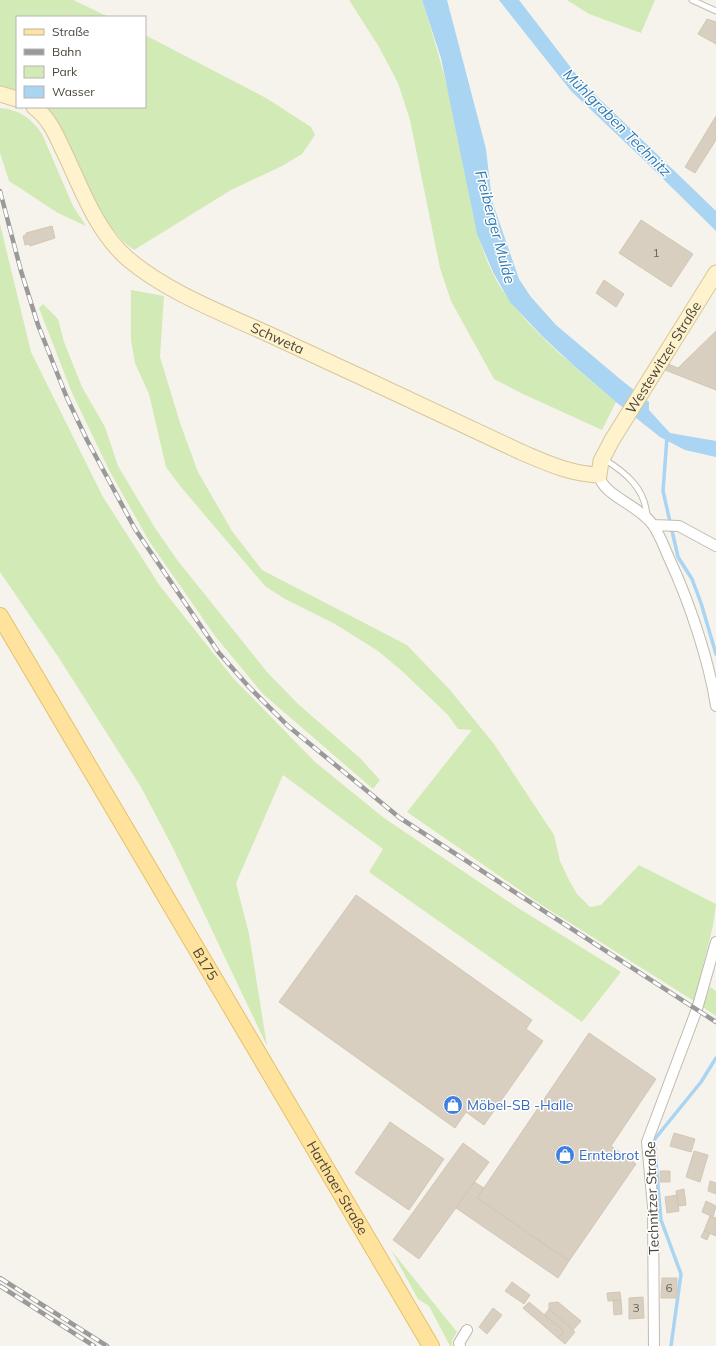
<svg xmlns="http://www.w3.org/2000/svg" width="716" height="1346" viewBox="0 0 716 1346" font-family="Mulish,sans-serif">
	<rect width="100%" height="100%" fill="#f6f3ec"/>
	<!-- green -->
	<path fill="#d2eab5" d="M0,0H73L109,17H17V92L0,89Z
		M349,0H422C437,47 450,94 460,143C470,197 475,257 511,302C540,340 580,371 616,402L602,430L521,393L494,379L451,301L440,268L410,120L398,83L379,47Z
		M567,0H655L641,33L589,14Z
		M145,35L266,98L311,127L315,135L302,154L282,166L231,190L134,250L124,242L105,220L43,107H145Z
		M0,108C19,109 32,119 42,134L73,206L86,226L58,213L9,181L0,153Z
		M0,224L31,352L103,497L160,586L233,678L315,762L384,818L515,906L621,972L582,1022L369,872L383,849L283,775L236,883L249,934L267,1046L173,848L141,787L59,658L0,572Z
		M131,290L164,296L160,357L180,423L198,472L232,531L262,570L407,645L450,690L494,744L554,835L560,861L569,880L577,894L590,907L601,905L639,865L716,904L713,926L694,1001L540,904L407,812L472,730L458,729L448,715L402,671L378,651L335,624L285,599L265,586L181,487L166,467L149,394L135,363L131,340Z
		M43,304L58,319L64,342L82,387L105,427L118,466L155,528L178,561L267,672L298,704L360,758L380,780L373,789L263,694L215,636L149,541L109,470L72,393L39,308Z
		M710,987L716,991V1016L703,1007Z
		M391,1250L457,1332L452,1340V1346H450L429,1306L418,1299Z"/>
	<!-- water -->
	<path fill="#a9d4f2" d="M422,0H447L486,149L492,201L519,279L531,297L556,325L620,379L649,402V410L670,433L716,441V457L685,450L660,437L616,402L573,365L542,336L510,302L493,272L477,234L441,58Z
		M499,0H519L582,82L716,211V231L647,163L571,91Z"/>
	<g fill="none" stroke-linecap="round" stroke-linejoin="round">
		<!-- stream -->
		<path stroke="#a9d4f2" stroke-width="3.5" d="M667,437L663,491L678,557L692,579L701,603L716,654
			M671,1346L681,1274L661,1220L654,1140L701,1082L716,1058"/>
	</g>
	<!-- building -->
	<path fill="#d8cfc1" stroke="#d3c7b4" d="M707,19L716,22V44L698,34Z
		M716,116V140L695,173L685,167Z
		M641,220L693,254L671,287L619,253Z
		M52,226L55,238L30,246L29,244L25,245L23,236L26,235V233Z
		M604,280L624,294L616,307L596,293Z
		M716,331V390L665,370L668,364L678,368Z
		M356,895L532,1020L526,1029L543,1041L484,1125L466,1112L455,1128L279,1002Z
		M589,1033L656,1079L611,1146L636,1164L569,1261L477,1198Z
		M390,1122L444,1159L409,1210L355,1173Z
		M674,1133L695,1139L691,1152L670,1146Z
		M463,1143L489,1162L419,1259L393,1240Z
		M694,1151L708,1155L700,1182L686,1177Z
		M660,1171H670V1182H660Z
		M710,1181L716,1183V1194L708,1191Z
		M474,1182L484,1188L477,1198L569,1261L558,1278L456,1208Z
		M684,1189L686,1205L678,1206L676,1191Z
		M677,1195L679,1211L667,1213L665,1197Z
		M706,1201L716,1206L713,1217L702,1212Z
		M710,1216L716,1218V1236L704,1231Z
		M704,1231L710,1233L707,1240L701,1237Z
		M662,1278H677V1298H661Z
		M512,1282L530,1295L524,1304L505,1291Z
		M620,1292L621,1300L608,1301L607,1293Z
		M643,1297L644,1318L629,1319V1298Z
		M613,1300H621L622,1314L614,1315Z
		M529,1302L564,1331L558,1338L523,1308Z
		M558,1302L581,1321L573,1330L549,1309V1303Z
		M493,1308L502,1315L487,1334L479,1327Z
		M549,1309L575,1332L565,1344L558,1338L564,1331L544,1315Z"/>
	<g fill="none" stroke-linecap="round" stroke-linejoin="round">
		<defs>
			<path id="lane" d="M692,0L716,11
				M604,459C626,473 645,488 647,516"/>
			<path id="street" d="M599,475C602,495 639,505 653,525C660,535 664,547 669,558C689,601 709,660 716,706
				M653,525L679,526L716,546
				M460,1346L459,1343L467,1330
				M654,1346L653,1207L647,1142L697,1009L716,942"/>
			<g id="secondary">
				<path d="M0,94L17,99"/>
				<path id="s1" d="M34,107C51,119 58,140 67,158C83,193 98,233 128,259C171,295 228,315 279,339C360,376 440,414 521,452C547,463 570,474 599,475L601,461L612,440L716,273"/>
			</g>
			<g id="primary">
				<path id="s2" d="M0,616L431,1346"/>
			</g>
		</defs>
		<!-- lane casing -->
		<use href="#lane" stroke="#c2bbae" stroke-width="7"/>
		<!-- street casing -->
		<use href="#street" stroke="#c2bbae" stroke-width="12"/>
		<!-- secondary casing -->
		<use href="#secondary" stroke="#d6c79b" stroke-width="17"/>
		<!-- primary casing -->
		<use href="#primary" stroke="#e6c16a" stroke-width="18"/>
		<!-- lane -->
		<use href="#lane" stroke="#fff" stroke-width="5"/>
		<!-- street -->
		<use href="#street" stroke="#fff" stroke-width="10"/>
		<!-- secondary -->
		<use href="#secondary" stroke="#fff3cd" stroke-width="15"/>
		<!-- primary -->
		<use href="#primary" stroke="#ffe39c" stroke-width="16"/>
		<defs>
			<path id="rail" d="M0,191L21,271L38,325L67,398L87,440L135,529L219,653L249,687L288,726L400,818L716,1022
				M0,1278L107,1346
				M0,1286L94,1346"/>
		</defs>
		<!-- rail casing -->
		<use href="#rail" stroke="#9a9a9a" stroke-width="4.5"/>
		<!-- rail -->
		<use href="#rail" stroke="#fff" stroke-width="3" stroke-dasharray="9" stroke-linecap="butt"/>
	</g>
	<!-- icons -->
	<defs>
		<symbol id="shop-disc" viewBox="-11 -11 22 22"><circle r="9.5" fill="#3f7fe0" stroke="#fff"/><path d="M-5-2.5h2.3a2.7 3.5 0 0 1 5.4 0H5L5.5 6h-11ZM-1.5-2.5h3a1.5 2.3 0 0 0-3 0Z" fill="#fff"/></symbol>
	</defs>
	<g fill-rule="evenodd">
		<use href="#shop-disc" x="442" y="1094" width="22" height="22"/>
		<use href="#shop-disc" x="554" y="1144" width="22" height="22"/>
	</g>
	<g text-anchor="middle" stroke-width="3" stroke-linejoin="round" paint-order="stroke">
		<!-- number labels -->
		<g font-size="12" fill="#6e675b">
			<text x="656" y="257">1</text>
			<text x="669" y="1292">6</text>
			<text x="636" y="1312">3</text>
		</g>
		<!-- street labels -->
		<g font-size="14" fill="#4b4439" stroke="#fff">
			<text dy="5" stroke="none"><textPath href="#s1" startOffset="350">Schweta</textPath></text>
			<text dy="5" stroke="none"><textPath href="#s1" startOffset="836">Westewitzer Straße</textPath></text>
			<text dy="5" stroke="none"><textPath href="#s2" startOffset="404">B175</textPath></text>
			<text dy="5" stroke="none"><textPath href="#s2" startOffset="664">Harthaer Straße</textPath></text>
			<text transform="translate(652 1198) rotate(-92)" y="5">Technitzer Straße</text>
		</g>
		<!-- shop labels -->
		<g font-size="14" fill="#366cbe" stroke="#fff" text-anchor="start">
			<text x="467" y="1110">Möbel-SB -Halle</text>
			<text x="579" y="1160">Erntebrot</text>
		</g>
		<!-- water labels -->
		<g font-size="15" font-style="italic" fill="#2e7ab2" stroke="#fff">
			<text transform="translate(617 123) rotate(45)" y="5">Mühlgraben Technitz</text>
			<text transform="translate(495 227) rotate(75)" y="5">Freiberger Mulde</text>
		</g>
	</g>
	<!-- legend -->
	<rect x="16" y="16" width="130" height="92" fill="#ffffff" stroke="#b7b4b0"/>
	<rect x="24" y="29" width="20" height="6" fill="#ffe39c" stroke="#b7b4b0"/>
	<text x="52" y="36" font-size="12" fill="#4b4439">Straße</text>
	<rect x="24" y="49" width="20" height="6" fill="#9a9a9a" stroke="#b7b4b0"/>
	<text x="52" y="56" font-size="12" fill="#4b4439">Bahn</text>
	<rect x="24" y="66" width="20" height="12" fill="#d2eab5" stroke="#b7b4b0"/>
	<text x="52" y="76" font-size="12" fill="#4b4439">Park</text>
	<rect x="24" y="86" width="20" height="12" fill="#a9d4f2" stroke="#b7b4b0"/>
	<text x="52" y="96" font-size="12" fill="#4b4439">Wasser</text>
</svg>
